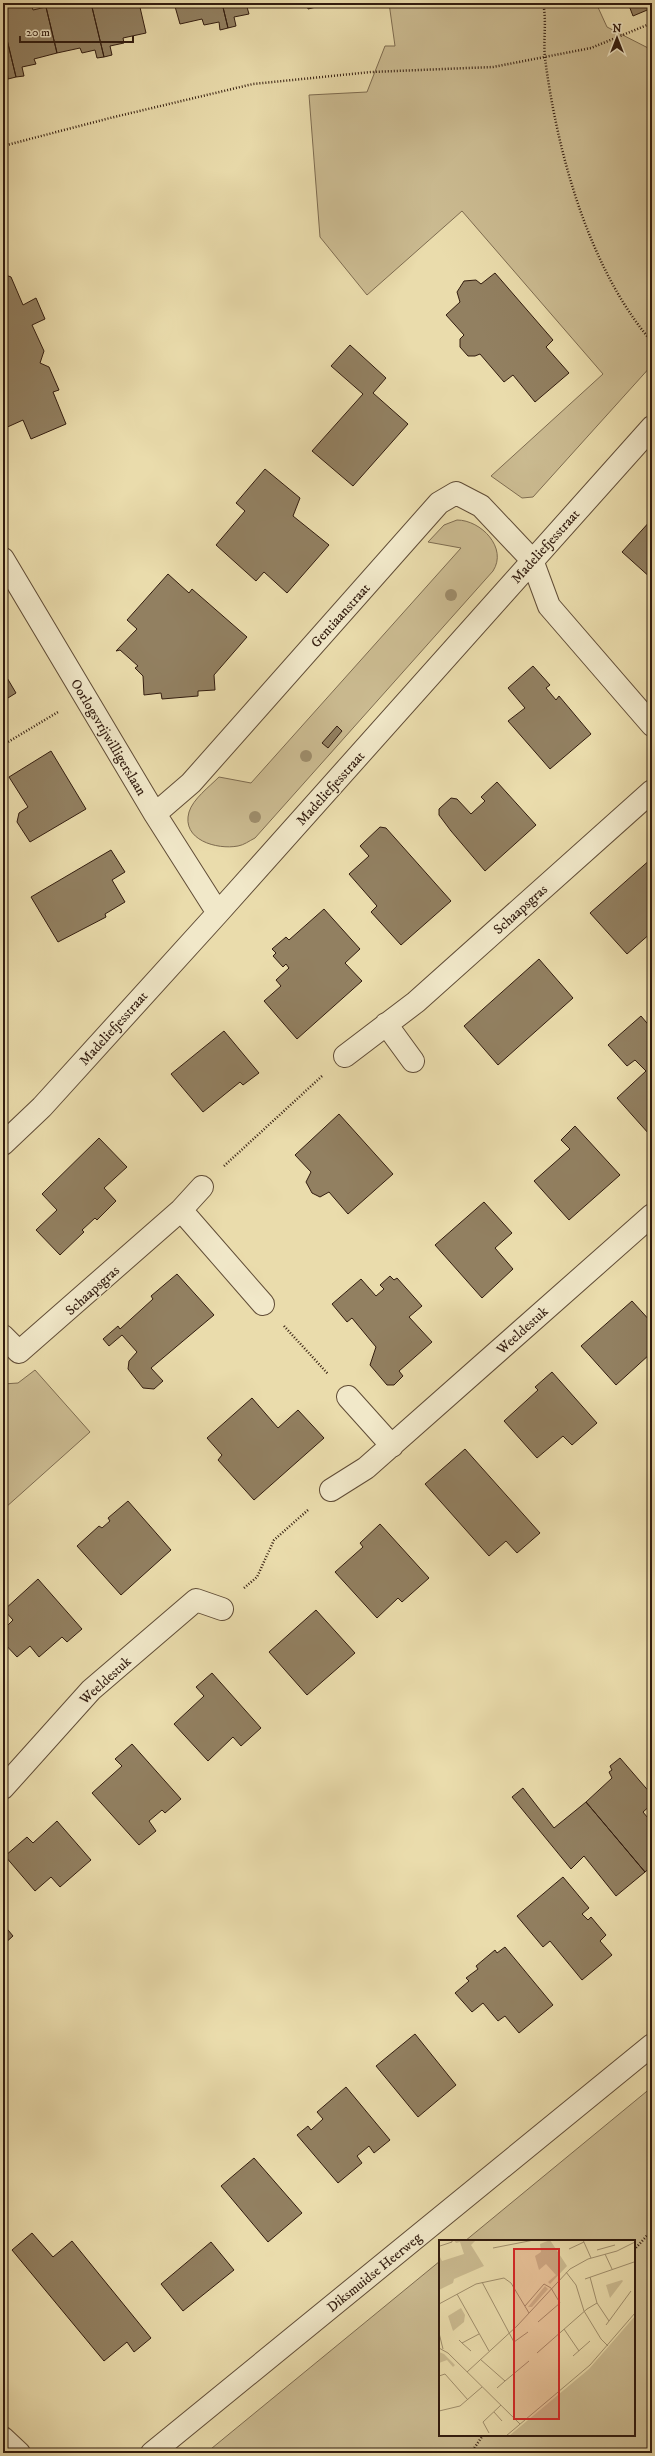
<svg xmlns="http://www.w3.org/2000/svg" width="655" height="2456" viewBox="0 0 655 2456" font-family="'IM FELL DW Pica',serif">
	<rect width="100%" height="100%" fill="#eadcac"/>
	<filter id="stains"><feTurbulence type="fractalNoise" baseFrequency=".005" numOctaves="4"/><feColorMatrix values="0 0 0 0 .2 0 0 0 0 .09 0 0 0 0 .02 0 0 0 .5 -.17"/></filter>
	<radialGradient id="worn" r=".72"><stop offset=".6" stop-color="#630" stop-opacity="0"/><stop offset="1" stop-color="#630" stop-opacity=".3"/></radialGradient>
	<!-- green -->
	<path fill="#cbbb91" stroke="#7e6c50" d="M389,3H596L607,27L652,50V365L533,497L522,498L491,476L603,374L462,211L367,295L320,237L309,95L367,92L385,46H395Z
		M457,520C481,520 508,548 493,571L255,838C249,841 244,845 238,846C217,850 181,840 189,812C193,799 209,787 219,777L251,783L461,548L428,542L444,525Z
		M35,1370L90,1432L5,1508L3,1506V1384L18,1383Z
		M652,2087V2453H206L440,2261V2435H634V2241H465Z"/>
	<!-- building -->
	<path fill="#928061" stroke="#321c0f" d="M3,3H31L33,10L46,7L57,53L34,59L36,64L22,67L24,76L16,77L3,23Z
		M91,3L104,57L97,58L95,50L82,53L80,48L57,53L46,7L59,3Z
		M91,3H139L146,33L123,38L124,43L110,46L112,55L104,57Z
		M174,3H222L228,28L220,30L219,22L204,25L202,19L180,24Z
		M222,3H266L247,7L249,14L234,17L236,26L228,28Z
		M307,3H315L316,7L308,9Z
		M315,3H323L324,5L316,7Z
		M628,3H652V8L633,16Z
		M3,23L16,77L8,79L7,71L3,72Z
		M495,273L553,340L546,347L569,373L535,402L513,375L504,382L480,354L475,356H468L460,347V339L464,335L446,315L460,302L457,292L464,281L476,280L481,284Z
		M3,274L11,277L23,305L36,298L45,319L32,325L44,351L40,363L49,367L59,390L53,392L66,424L31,439L23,420L3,429Z
		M350,345L386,378L373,393L408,424L353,486L312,451L363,394L331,366Z
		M265,469L300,498L293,516L329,545L287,593L264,572L256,581L216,545L245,511L236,503Z
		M652,519V579L622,552Z
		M168,574L189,593L192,589L247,637L214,675L215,690L198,691V696L162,699L161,693L144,695L143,676L135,668L138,666L120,650L116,651L137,629L127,620Z
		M533,666L550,685L546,688L556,700L559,696L591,734L550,769L508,721L525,708L508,688Z
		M3,671L16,693L3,701Z
		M337,726L342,731L328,748L322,743Z
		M51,751L86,809L30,842L17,822L19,813L28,807L9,777Z
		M497,782L536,825L485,871L451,831L439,815V809L451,798L457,799L471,814L485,801L481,797Z
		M380,827L386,828L451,901L401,945L371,912L377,906L349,874L369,856L360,846Z
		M111,850L125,872L112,880L125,902L105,914L106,917L58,942L31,897Z
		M652,858V932L627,954L590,913Z
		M324,909L360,949L345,963L362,981L297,1039L264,1001L281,986L276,980L289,968L286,964L283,967L273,956L276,953L272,949L286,937L289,940Z
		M539,959L573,998L498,1065L464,1026Z
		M641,1016L652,1029V1132L649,1134L617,1098L646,1071L635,1060L627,1066L608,1045Z
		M224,1031L259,1073L243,1085L240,1082L203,1112L171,1074Z
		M339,1114L393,1174L348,1214L329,1192L320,1197L312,1193L306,1182L311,1172L295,1155Z
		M575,1126L620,1175L569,1220L534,1181L570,1149L561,1140Z
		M99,1138L127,1167L104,1188L116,1201L97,1220L95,1218L82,1230L84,1232L60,1255L36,1230L57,1210L42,1194Z
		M484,1202L512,1233L495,1248L513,1269L482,1298L435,1245Z
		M177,1274L214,1315L151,1368L163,1381L154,1389L143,1388L128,1369L129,1361L137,1352L122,1335L109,1346L103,1339L118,1326L120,1329L153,1299L151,1296Z
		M390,1276L394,1280L397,1278L422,1306L409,1317L432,1342L399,1371L403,1376L394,1385H387L370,1365L376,1347L352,1318L347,1322L332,1304L361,1279L376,1296L384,1289L380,1285Z
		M632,1301L652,1323V1356L650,1354L616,1385L581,1346Z
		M552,1372L597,1423L572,1445L563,1436L537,1458L504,1421L538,1390L535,1387Z
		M252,1398L278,1428L298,1410L324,1438L254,1500L218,1460L222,1455L207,1438Z
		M465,1449L540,1533L517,1553L506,1541L489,1556L425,1484Z
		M128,1501L171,1550L121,1595L77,1546L99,1526L102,1528L110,1521L108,1518Z
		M380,1524L429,1578L402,1602L398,1598L377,1618L335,1572L363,1547L360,1543Z
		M38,1579L82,1629L67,1642L62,1637L39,1657L30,1646L17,1657L3,1642V1630L13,1620L4,1610Z
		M316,1610L355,1653L307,1695L269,1652Z
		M212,1673L261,1728L241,1746L233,1737L208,1761L174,1724L204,1696L196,1687Z
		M132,1744L181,1799L165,1813L162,1810L149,1821L156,1831L139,1845L92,1793L122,1766L115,1759Z
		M620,1758L652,1795V1804L643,1812L652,1823V1866L645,1872L586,1802L612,1778L609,1772L612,1770L610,1766Z
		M523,1788L554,1828L586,1802L645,1872L616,1896L584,1856L571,1869L512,1797Z
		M57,1821L91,1860L60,1887L51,1877L35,1891L5,1856L27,1837L33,1843Z
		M563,1877L589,1908L582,1914L588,1920L591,1917L606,1935L600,1941L612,1955L582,1980L550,1941L543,1947L517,1916Z
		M3,1924L13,1936L3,1945Z
		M505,1947L553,2005L519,2033L505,2016L498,2021L483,2003L472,2012L455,1993L469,1981L466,1978L478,1969L476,1966L495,1950L497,1953Z
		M415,2034L456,2085L418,2117L376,2066Z
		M346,2087L390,2140L374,2153L369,2146L357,2156L362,2163L338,2183L297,2135L308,2126L311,2130L323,2119L317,2112Z
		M254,2158L302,2213L268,2242L221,2186Z
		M32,2233L53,2257L72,2241L151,2338L134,2352L127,2342L104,2361L12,2250Z
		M211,2242L234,2270L183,2311L161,2284Z"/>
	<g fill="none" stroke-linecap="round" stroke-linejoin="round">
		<defs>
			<path id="minor" d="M3,559L155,814L218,913
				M155,814L191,783L439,503L456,493L481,506L532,560L549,606L652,725
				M386,1024L413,1061
				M345,1056L416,1002L652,791
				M3,1144L42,1107L218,913L652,427
				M181,1210L263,1304
				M3,1336L19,1352L181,1210L202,1187
				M348,1397L392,1446
				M331,1490L366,1468L652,1215
				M3,1788L91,1690L196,1600L222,1609
				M3,2438L19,2453
				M152,2453L652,2045"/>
		</defs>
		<!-- minor casing -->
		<use href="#minor" stroke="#604c36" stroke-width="24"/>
		<!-- path -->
		<path stroke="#321c0f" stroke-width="2.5" stroke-dasharray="1 2" stroke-linecap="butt" d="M543,3C547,21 543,39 545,58C557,152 589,269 652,342
			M3,146L110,118L253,84L371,72L493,67L591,48L652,23
			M3,745L58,712
			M224,1166L322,1076
			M284,1326L328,1374
			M244,1588L257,1577L274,1540L308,1510
			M634,2250L652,2230
			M471,2453L483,2435"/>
		<!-- minor -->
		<use href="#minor" stroke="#f1e8c9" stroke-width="22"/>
	</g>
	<!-- trees -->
	<g fill="#9e8d6b">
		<circle cx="451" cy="595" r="6"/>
		<circle cx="306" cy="756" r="6"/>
		<circle cx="255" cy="817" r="6"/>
	</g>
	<g text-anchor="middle" stroke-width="3" stroke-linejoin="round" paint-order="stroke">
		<!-- street labels -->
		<g font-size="14" fill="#321c0f" stroke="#f1e8c9">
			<text transform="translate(545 546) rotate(-48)" y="5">Madeliefjesstraat</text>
			<text transform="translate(340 615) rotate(-48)" y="5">Gentiaanstraat</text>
			<text transform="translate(109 737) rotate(59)" y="5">Oorlogsvrijwilligerslaan</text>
			<text transform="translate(330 788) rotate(-48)" y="5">Madeliefjesstraat</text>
			<text transform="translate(520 909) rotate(-42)" y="5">Schaapsgras</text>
			<text transform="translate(113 1028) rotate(-48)" y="5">Madeliefjesstraat</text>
			<text transform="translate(92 1290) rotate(-42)" y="5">Schaapsgras</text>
			<text transform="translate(522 1330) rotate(-42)" y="5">Weeldestuk</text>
			<text transform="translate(105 1680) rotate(-42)" y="5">Weeldestuk</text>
			<text transform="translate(374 2272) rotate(-39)" y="5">Diksmuidse Heerweg</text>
		</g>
	</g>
	<!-- overview -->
	<g transform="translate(439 2240)">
		<rect width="196" height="196" fill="#eadcac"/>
		<path d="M15,0H37L32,5L45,26L15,39L14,43L0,50V15L3,21L25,14L21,2L17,3ZM111,0L128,26L111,44L109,42L117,35L107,24L100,30L96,16L102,12L101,4ZM183,40L184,41L171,58L167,45ZM106,46L109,49L93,67H89ZM22,68L26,75L25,82L14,91L9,76ZM196,76V196H70L150,129ZM0,112L5,114L16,125L14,127L8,120L0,123Z" fill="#cbbb91"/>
		<path fill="none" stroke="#a08f6d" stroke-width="1" d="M144,0L152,18M1,6L13,2V0M54,8L95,0M130,9L145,2M158,10L176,5M166,14L173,29M127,32L137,45L145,71L162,99L169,106M151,37L158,63L170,81L167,85M146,39L195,22M43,42L75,102L89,92M18,54L50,111M0,64L37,44L65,38L72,43L90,73M86,66L105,44L112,48L121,63L99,82M170,81L192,51M125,89L140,111M0,93L4,109M20,100L23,103L40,94M23,103L32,111M0,108L9,113L81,184M98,113L148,69L158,63M134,116L151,101M41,119L66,141L58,148M28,132L78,86L131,29L149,19L178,11L196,2M0,136L6,134L29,160M66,141L90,121M0,171L21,166L43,147M55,172L63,181M50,193L44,182L62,165M67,196L151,125L196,73"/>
		<path fill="#d62828" fill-opacity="0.15" stroke="#d62828" stroke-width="2" d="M75,9H120V179H75Z"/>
		<rect width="196" height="196" fill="none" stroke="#321c0f" stroke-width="2"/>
	</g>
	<!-- margin -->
	<rect width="655" height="2456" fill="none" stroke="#eadcac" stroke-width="16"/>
	<rect x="4" y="4" width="647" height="2448" fill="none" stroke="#321c0f" stroke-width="2"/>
	<rect x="8" y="8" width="639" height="2440" fill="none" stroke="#321c0f"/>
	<!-- north arrow -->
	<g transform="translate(617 38)" stroke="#f1e8c9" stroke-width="3" paint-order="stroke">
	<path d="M0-3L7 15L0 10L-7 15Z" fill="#321c0f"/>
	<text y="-6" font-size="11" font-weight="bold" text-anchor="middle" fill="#321c0f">N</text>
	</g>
	<!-- scale -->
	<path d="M20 36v6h113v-6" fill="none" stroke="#321c0f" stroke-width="2"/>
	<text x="26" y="36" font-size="12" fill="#321c0f" stroke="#f1e8c9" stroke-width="3" paint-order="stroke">20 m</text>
	<rect width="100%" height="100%" filter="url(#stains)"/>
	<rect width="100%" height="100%" fill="url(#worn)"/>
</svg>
